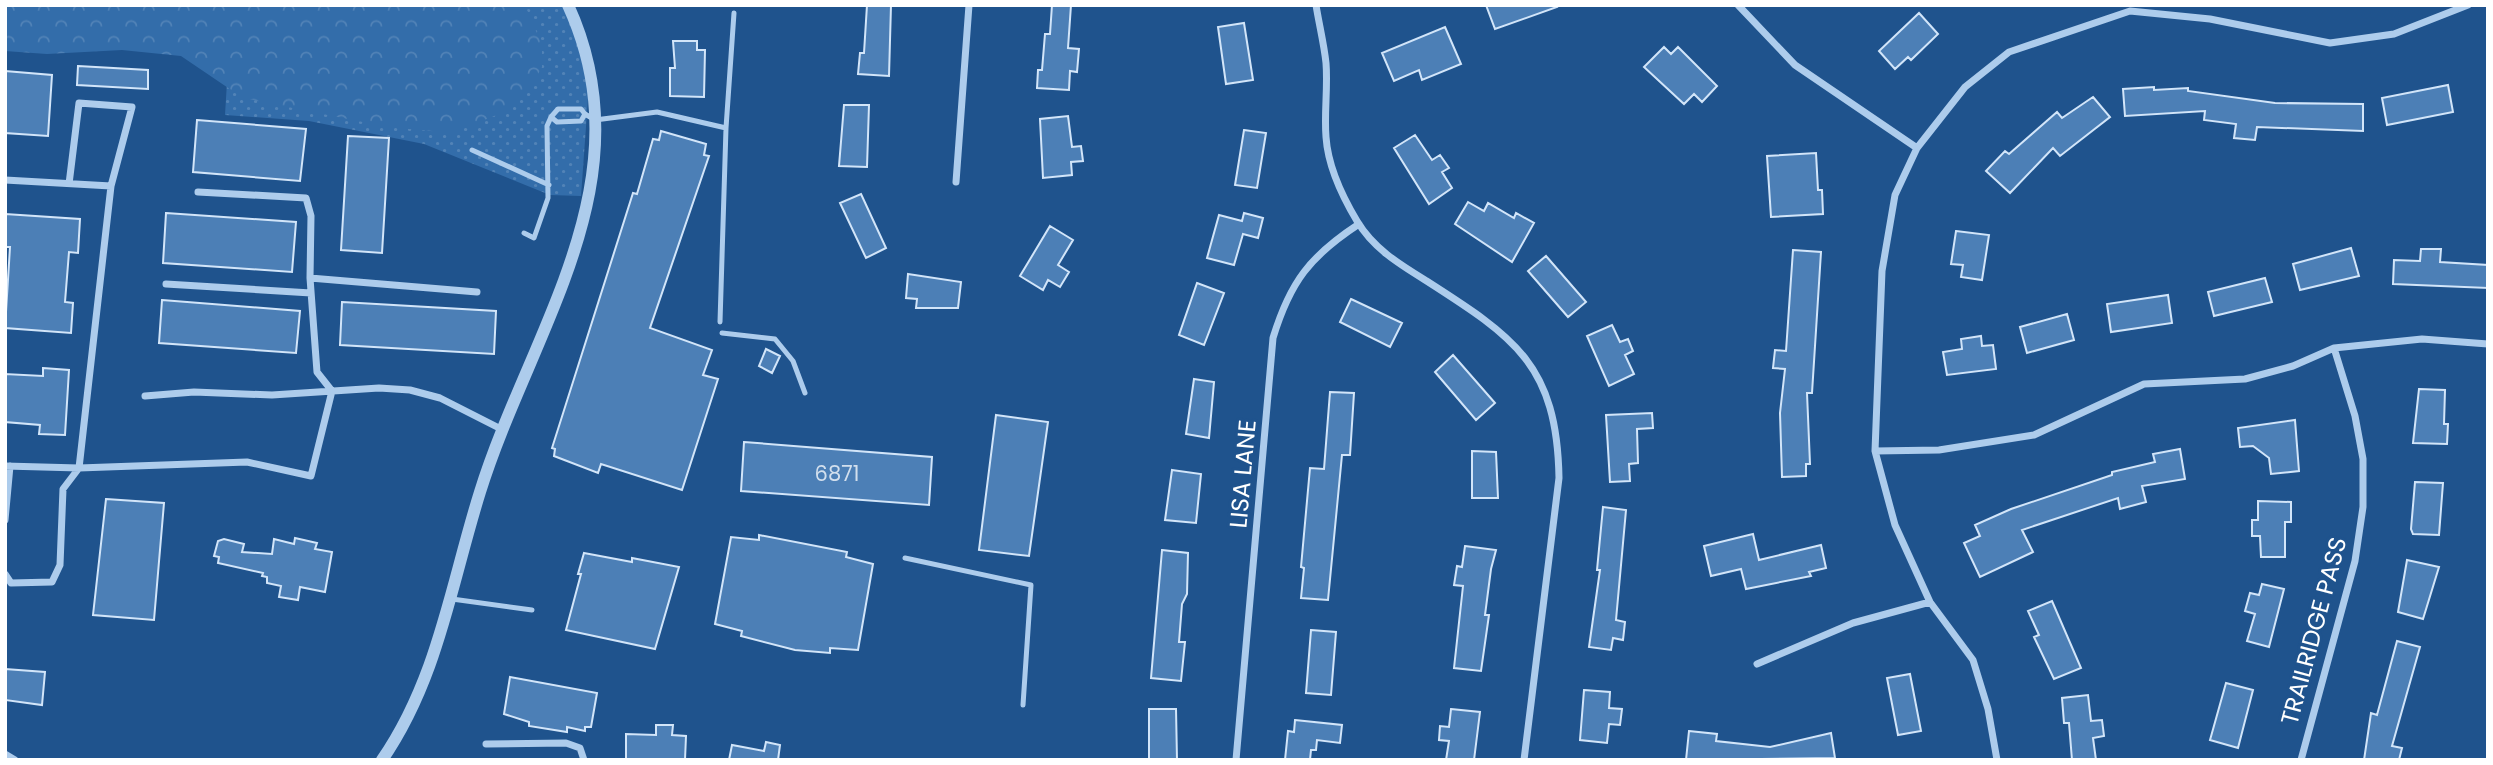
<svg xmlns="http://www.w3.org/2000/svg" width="2493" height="765" viewBox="0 0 2493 765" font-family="Poppins,sans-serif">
	<defs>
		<pattern id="grass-dots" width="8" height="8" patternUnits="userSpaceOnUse" patternTransform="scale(1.75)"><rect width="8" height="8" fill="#336daa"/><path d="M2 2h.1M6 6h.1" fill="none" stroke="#5283b7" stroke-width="1.8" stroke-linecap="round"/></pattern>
		<pattern id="forest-crowns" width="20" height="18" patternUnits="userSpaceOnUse" patternTransform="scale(1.75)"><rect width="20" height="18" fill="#336daa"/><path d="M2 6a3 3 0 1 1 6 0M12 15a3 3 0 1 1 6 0" fill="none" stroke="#5283b7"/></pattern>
	</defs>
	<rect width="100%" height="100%" fill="#1f538d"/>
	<!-- grass -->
	<path fill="url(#grass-dots)" d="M13,5H567L591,57L581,196L550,195L424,144L309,121L225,115L230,33Z"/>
	<!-- forest -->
	<path fill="url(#forest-crowns)" d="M5,5H525L542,45V67L530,88L504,112L452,133L388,127L243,98L181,56L122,50L47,54L5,51Z"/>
	<!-- building -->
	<path fill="#4c7fb6" stroke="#d2e5f9" stroke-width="2" d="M867,5H891L889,76L858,74L860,53H864Z
		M1052,5H1071L1068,48L1079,49L1077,72L1070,71L1069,90L1037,88L1038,70H1042L1045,34H1050Z
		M1486,5H1556L1557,7L1495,29Z
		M1919,13L1938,34L1911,60L1908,57L1895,69L1879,51Z
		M1244,23L1253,80L1226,84L1218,27Z
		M1445,27L1461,64L1422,80L1419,70L1394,81L1382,53Z
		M673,41H697V50H705L704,97L670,96V68H675Z
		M1664,47L1671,54L1678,47L1717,86L1702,102L1694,94L1684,104L1644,67Z
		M78,66L148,70V89L77,85Z
		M5,71L52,75L48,136L5,133Z
		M2448,85L2453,112L2387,125L2382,98Z
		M2154,87V90L2188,88V91L2275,103L2363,104V131L2257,127L2255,140L2234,138L2236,124L2204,120L2205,111L2125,116L2123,89Z
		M2093,97L2110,117L2060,156L2053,148L2010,193L1986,171L2005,151L2009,154L2057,112L2062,118Z
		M844,105H869L867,167L839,166Z
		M1068,116L1072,147L1081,146L1083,161L1071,162L1072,175L1043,178L1040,119Z
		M197,120L306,129L300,181L193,172Z
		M1244,130L1266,133L1257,188L1235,185Z
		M661,131L706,144L704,155L709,156L650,328L712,350L703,375L718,379L682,490L601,464L598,473L554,456L555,449L552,448L633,193L637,194L653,139L659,140Z
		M1415,135L1432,160L1440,155L1449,168L1442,172L1452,188L1429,204L1394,148Z
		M348,136L389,138L382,253L341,250Z
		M1816,153L1818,190H1822L1823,214L1771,217L1767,156Z
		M861,194L886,248L866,258L840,203Z
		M1468,202L1484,211L1488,203L1514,218L1516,213L1534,223L1512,262L1455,224Z
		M166,213L296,222L292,272L163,263Z
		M1244,213L1263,218L1258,238L1243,234L1234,265L1207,258L1219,215L1242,221Z
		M5,214L80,219L78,253L69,252L65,302L73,303L71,333L5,328L10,247H5Z
		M1050,226L1073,240L1058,265L1069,272L1060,287L1048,280L1043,290L1020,276Z
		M1956,231L1989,235L1982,280L1961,277L1963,265L1951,264Z
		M2351,248L2359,276L2300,290L2293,264Z
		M2421,249H2441L2440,262L2488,265V288L2393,284L2394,260L2420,261Z
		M1793,250L1821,252L1812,393H1807L1810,464H1806V476L1782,477L1780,413L1785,369L1773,368L1775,350L1786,351Z
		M1546,256L1586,302L1568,317L1528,271Z
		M908,274L961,282L958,308H916L917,299L906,298Z
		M2265,278L2272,302L2214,316L2208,292Z
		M1197,283L1224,293L1204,345L1179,335Z
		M2168,295L2172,323L2111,332L2107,304Z
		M1351,299L1402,323L1390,347L1340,322Z
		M162,300L300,311L296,353L159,343Z
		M342,302L496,311L494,354L340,345Z
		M2067,314L2074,340L2027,353L2020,327Z
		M1612,325L1620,342L1628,339L1633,351L1625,355L1634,374L1609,386L1587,336Z
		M1981,336L1982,346L1993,345L1996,369L1947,375L1943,352L1962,349L1961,339Z
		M766,349L780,356L772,373L759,366Z
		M1453,355L1495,403L1476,420L1435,372Z
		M43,368L69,370L65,435L39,434L40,425L5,422V374L43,376Z
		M1194,379L1214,382L1209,438L1186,434Z
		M2419,389L2445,390L2444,424H2448L2447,444L2413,443Z
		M1330,392L1354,393L1350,455H1342L1328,600L1301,598L1304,568L1301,567L1310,468L1324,469Z
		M1652,413L1653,428L1637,429L1638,463L1629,464L1630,481L1610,482L1606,415Z
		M996,415L1048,422L1029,556L979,550Z
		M2295,420L2299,471L2271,474L2269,458L2253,446L2240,447L2238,428Z
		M744,442L932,457L929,505L741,491Z
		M2180,449L2185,479L2142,486L2146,502L2120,509L2118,498L2022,530L2033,552L1980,577L1964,543L1980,536L1975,525L2011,509L2112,475V472L2155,462L2153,454Z
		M1472,451L1496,452L1498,498H1472Z
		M1172,470L1201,474L1196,523L1165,520Z
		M2415,482L2443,483L2439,535L2413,534L2411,529Z
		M106,499L164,503L154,620L93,615Z
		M2258,501L2291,502V522H2285V557H2261L2260,536H2252V520H2258Z
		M1603,507L1626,510L1616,620L1625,622L1623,640L1613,638L1611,650L1589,647L1600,570H1597Z
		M1753,534L1759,560L1821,545L1826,568L1809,572L1811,576L1746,589L1741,569L1711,576L1704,546Z
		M759,535L847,552L846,557L873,564L858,650L830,648V653L795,650L741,636L742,631L715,624L731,537L759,540Z
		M295,538L317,543L315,549L332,552L325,592L300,587L298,600L279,597L281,586L267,583V577L262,576L263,573L218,563L219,557L214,556L218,541L224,539L244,544L242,552L272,554L274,539L294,544Z
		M1465,546L1496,550L1491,569L1485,615H1489L1481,671L1454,668L1463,586L1454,585L1457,566L1462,567Z
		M1162,550L1188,553L1187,594L1182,604L1179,642H1185L1181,681L1151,678Z
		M584,553L632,562V558L679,567L655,649L566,630L581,574H578Z
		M2407,560L2439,567L2423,619L2398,612Z
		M2262,584L2284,589L2269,647L2247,641L2255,614L2245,611L2250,593L2259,595Z
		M2052,601L2081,668L2054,679L2034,637L2039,635L2028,611Z
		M1311,630L1336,632L1331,695L1306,693Z
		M2397,641L2420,647L2392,746L2402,748L2399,760H2364L2371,713L2377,715Z
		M5,669L45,672L42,705L5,700Z
		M1910,674L1921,731L1898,735L1887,678Z
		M510,677L597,693L591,727H585V731L567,727V732L529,726V722L504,714Z
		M2226,683L2253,690L2238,748L2210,740Z
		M1584,690L1610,692L1609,708L1622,709L1620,725L1609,724L1607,743L1580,740Z
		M2088,695L2091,721L2102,720L2104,736L2093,738L2096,760H2072L2069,723H2064L2062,698Z
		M1149,709H1176L1177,760H1149Z
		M1451,709L1480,712L1474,760H1446L1449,741L1439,740L1440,726L1449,727Z
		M1295,720L1342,725L1340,743L1317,740L1316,750H1311L1310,760H1285L1288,731L1294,732Z
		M656,725H673L672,735L686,736L685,760H626V734L656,735Z
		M1689,731L1717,734L1716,741L1770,747L1831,733L1835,758L1686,760Z
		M766,742L780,745L778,760H729L732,745L764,751Z"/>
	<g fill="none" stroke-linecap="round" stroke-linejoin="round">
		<!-- service -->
		<path stroke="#adccec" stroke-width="5" d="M558,109H581L585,114L581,121L557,122L551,117Z
			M585,114L595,120L657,112L726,128L734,13
			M472,150L549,185
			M524,233L534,238L548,198L547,126L551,117
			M720,322L726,128
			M722,333L775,339L793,361L805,393
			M905,558L1031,585L1023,705
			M452,599L532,610"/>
		<!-- minor -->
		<path stroke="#adccec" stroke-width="7" d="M1316,5C1319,24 1324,44 1326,63C1328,88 1324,113 1326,137C1328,167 1342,196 1357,221C1373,248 1399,264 1425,280C1514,337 1557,364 1559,478L1524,760
			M1738,5L1795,65L1917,148
			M5,180L111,186L79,468L63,489L60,565L52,582L11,583L5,574
			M956,182L969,5
			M69,184L79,103L132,107L111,186
			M310,278L477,292
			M166,284L311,293
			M145,396L194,392L272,395L379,388L410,390L440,398L503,430
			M1875,451L1939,450L2034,435L2144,384L2245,379L2293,366L2334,348L2422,339L2488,344
			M5,466L79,468L247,462L311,476L332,391L317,372L310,278L311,216L306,198L198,192
			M5,520L10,466
			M1757,664L1853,623L1930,602
			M486,744L566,743L580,748L584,760
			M5,754L15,760
			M1236,760L1273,338C1290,282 1310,256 1359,224
			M1997,760L1988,709L1973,660L1930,602L1895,525L1875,451L1882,271L1895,195L1917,148L1965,87L2009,52L2130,11L2210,19L2330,43L2394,34L2468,5
			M2301,760L2355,561L2363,507V459L2355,416L2334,348"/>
		<!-- tertiary -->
		<path stroke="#adccec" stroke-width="12" d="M382,760C438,679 451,584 480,492C530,331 649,181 568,5"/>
	</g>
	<g text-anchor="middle" stroke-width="6" stroke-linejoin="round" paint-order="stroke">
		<!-- number labels -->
		<g font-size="21" fill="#d2dfed">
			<text x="837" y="481">6871</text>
		</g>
		<!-- street labels -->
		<g font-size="24" fill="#fff" stroke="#1f538d">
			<text transform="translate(1243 474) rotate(-85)" y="8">LISA LANE</text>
			<text transform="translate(2314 631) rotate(-75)" y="8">TRAILRIDGE PASS</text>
		</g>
	</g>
	<!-- border -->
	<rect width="2493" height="765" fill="none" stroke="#ffffff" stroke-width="14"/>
</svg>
